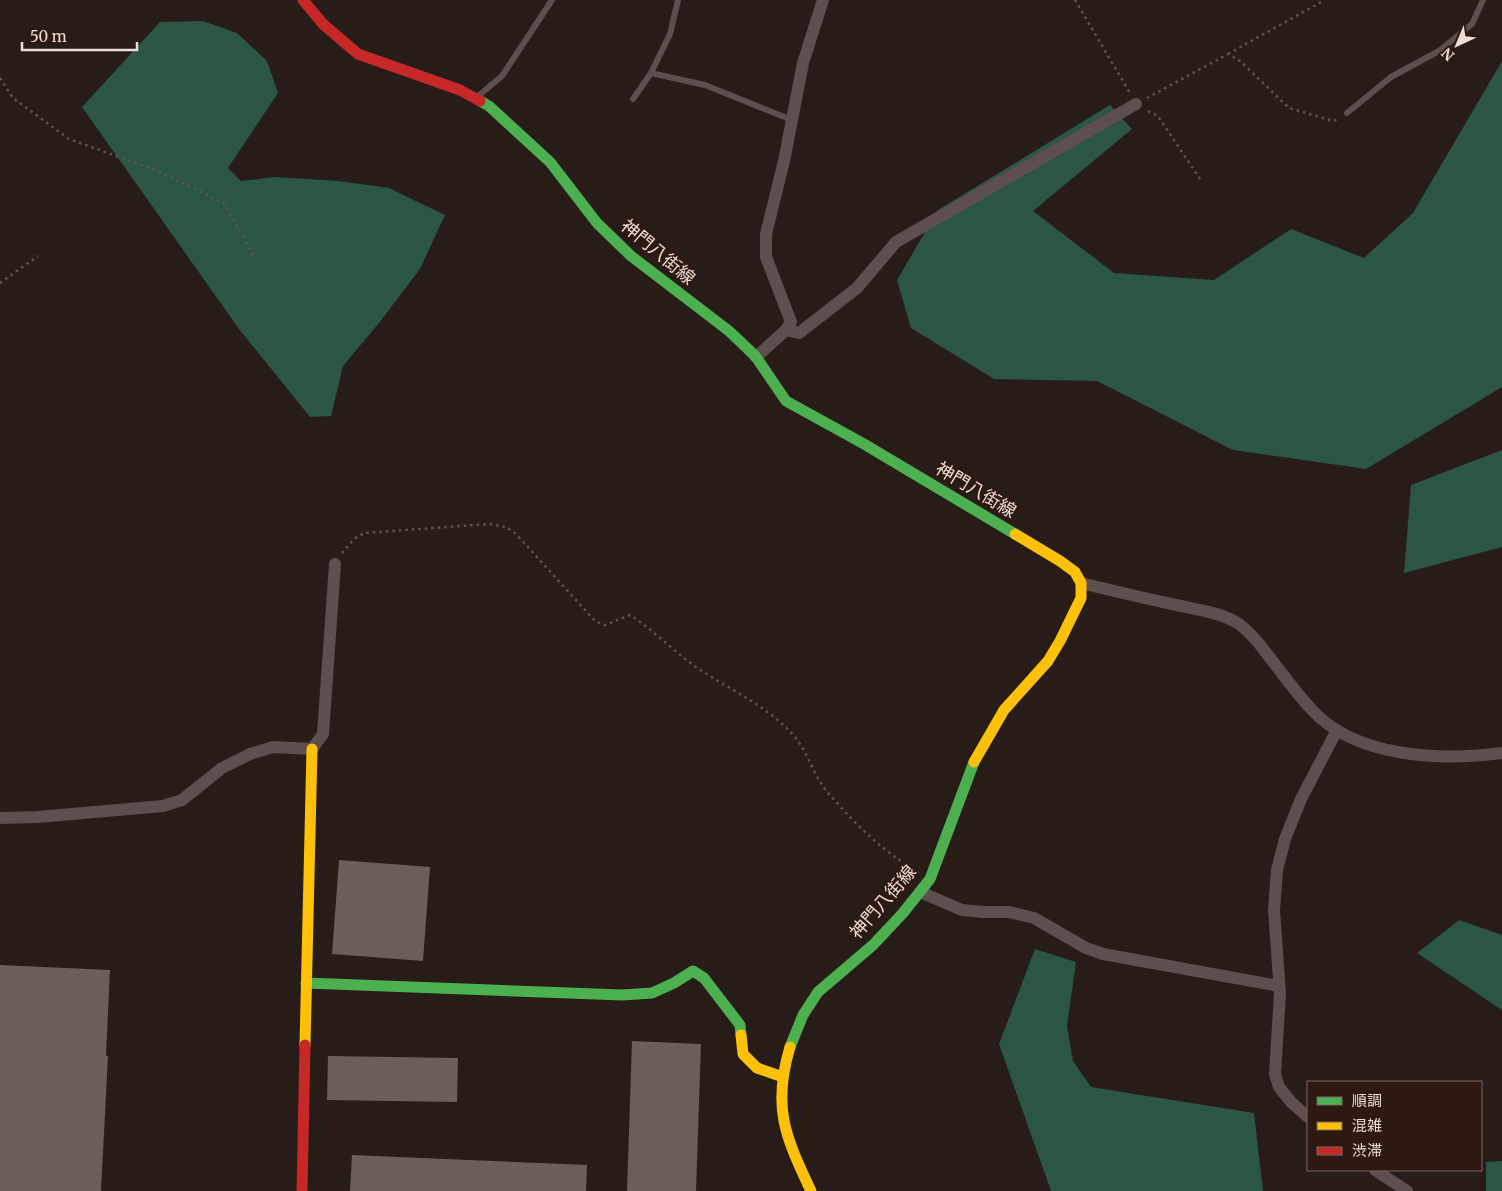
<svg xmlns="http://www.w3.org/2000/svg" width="1502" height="1191" viewBox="0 0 1502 1191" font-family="Merriweather,'Noto Sans JP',serif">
	<rect width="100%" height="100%" fill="#271c17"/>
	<!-- forest -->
	<path fill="#2a5643" d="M203,21L237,33L267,61L278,93L228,168L241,181L275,177L339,181L389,188L445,215L420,269L379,323L343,366L331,416L310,417L239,329L82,107L160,22Z
		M1502,61V387L1366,469L1233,450L1097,381L994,379L911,328L897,280L938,210L1110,105L1132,129L1033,211L1114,273L1214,280L1291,229L1364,258L1413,213Z
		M1502,450V547L1404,573L1411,485Z
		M1459,920L1502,935V1010L1417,953Z
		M1035,949L1076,962L1067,1026L1073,1061L1091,1087L1254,1113L1263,1191H1051L999,1044Z
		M1502,1161V1191H1486V1162Z"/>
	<!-- building -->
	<path fill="#6d5d59" d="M339,860L430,867L423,961L332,954Z
		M0,965L110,970L106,1056H108L101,1191H0Z
		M632,1041L701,1044L696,1191H627Z
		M328,1056L458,1058L457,1102L327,1100Z
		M352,1155L587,1165L586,1191H350Z"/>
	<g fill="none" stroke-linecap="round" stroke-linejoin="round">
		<!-- path -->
		<path stroke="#5e5352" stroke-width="2.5" stroke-dasharray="2.5 4" stroke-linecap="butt" d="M1075,0L1130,93
			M1228,54L1323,1
			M0,78L13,98L69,139L155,170L224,203L255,258
			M1147,98L1228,54L1239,60L1289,108L1333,121L1338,119
			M1148,111L1158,116L1202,182
			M0,283L38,256
			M342,553L354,539L364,533L489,524L506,527L516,534L596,622L605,625L630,615C655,631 675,653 699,669C732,691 768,706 795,737C806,750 811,768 821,783C825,791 832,797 838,804C861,830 885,852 915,870"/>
		<!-- lane -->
		<path stroke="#5e4e4e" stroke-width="6" d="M651,73L705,85L792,120
			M477,97L502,76L552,0
			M633,99L651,73L670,34L678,0
			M1347,113L1391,77L1439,51L1472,24L1483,0"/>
		<!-- street -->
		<path stroke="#5e4e4e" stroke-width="12" d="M786,330L799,333L857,288L896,242L1136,104
			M756,357L786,330L791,322L766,257V234L784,161L803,63L823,0
			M1081,583C1114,591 1147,599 1181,606C1200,610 1222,613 1239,624C1250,632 1259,643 1267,654C1282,673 1296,693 1312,710C1356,758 1442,761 1502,753
			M0,818L38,817L163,806L182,800L222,768L250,754L273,747L312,749L323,734L335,564
			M920,892L962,910L983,912H1009L1034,918L1086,948L1103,954L1279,986
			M1308,1117L1291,1102L1279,1087L1275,1074L1280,993L1274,910L1277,870L1285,839L1301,799L1337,730
			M1375,1170L1407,1191"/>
		<!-- fast -->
		<path stroke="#4caf50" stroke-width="11" d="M480,101L489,106L550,162L597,223L631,256L729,331L748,349L756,357L786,401L864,444L1015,534
			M306,983L622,995L652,993L674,983L693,971L704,978L740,1025L741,1035
			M790,1047L803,1015L818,992L873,945L903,913L930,879L974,762"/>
		<!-- slow -->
		<path stroke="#ffc107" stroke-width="11" d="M974,762L1004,710L1048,661L1060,641L1081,598V583L1075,572L1060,561L1015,534
			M741,1035L743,1054L757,1068L783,1077
			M305,1045L312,749
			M790,1047C772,1107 785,1136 811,1191"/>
		<!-- jam -->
		<path stroke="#c62828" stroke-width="11" d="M303,0L323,24L358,54L460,90L480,101
			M302,1191L305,1045"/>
	</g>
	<g text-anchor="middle" stroke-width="5" stroke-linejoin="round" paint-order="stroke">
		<!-- street labels -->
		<g font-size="18" fill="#ecddd7" stroke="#2d1911">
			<text transform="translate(658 252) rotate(40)" y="6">神門八街線</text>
			<text transform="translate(976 490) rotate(31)" y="6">神門八街線</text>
			<text transform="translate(883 902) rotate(-49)" y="6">神門八街線</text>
		</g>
	</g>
	<!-- legend -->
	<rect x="1307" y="1081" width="175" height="90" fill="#2d1911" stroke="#796760"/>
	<rect x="1317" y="1097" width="25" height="8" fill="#4caf50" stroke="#796760"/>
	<text x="1352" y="1106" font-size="15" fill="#ecddd7">順調</text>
	<rect x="1317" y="1122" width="25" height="8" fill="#ffc107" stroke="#796760"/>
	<text x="1352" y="1131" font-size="15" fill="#ecddd7">混雑</text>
	<rect x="1317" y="1147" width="25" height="8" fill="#c62828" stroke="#796760"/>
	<text x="1352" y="1156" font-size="15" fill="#ecddd7">渋滞</text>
	<!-- north arrow -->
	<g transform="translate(1457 45) rotate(224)" stroke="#2d1911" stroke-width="4" paint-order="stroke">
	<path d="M0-4L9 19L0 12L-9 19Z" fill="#ecddd7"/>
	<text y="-8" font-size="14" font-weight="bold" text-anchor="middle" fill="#ecddd7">N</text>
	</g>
	<!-- scale -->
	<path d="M22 42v8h115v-8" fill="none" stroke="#ecddd7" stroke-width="2.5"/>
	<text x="30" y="42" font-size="15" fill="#ecddd7" stroke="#2d1911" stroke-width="4" paint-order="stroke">50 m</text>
</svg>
